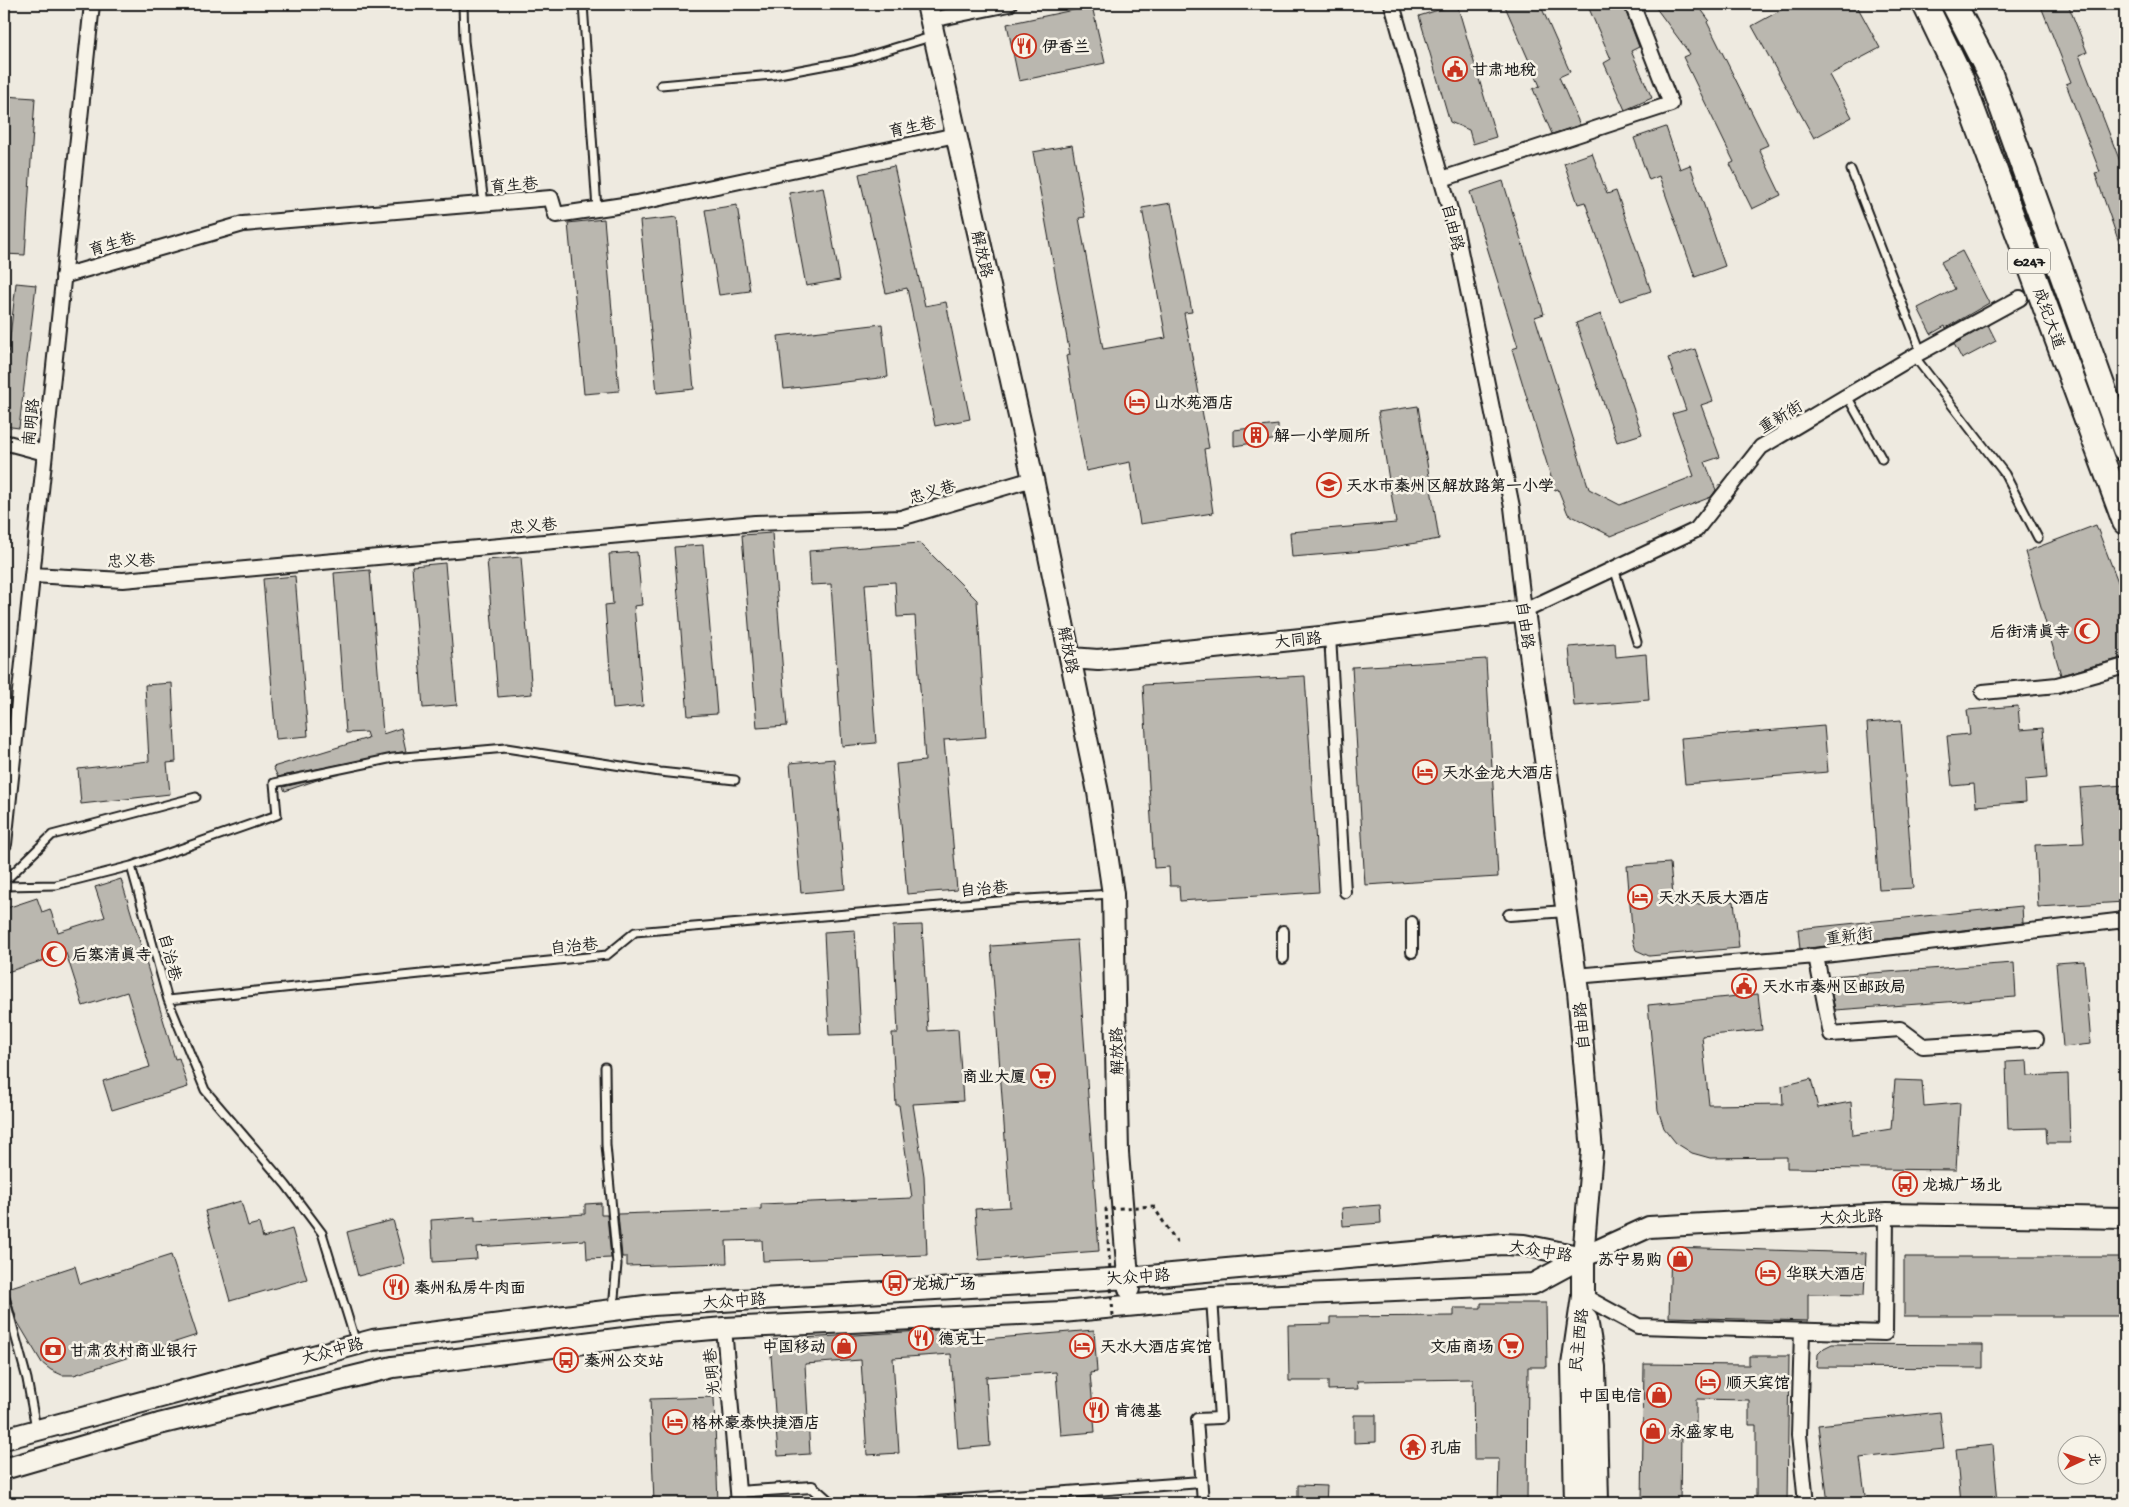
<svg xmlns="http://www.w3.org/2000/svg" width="2129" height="1507" viewBox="0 0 2129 1507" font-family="'Gochi Hand','LXGW WenKai TC',sans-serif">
	<rect width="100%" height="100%" fill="#eeeae0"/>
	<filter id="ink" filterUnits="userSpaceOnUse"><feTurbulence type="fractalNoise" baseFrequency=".02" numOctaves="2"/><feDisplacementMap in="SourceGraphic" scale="10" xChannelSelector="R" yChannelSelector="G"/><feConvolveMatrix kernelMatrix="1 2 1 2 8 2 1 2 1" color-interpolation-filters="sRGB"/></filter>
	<g filter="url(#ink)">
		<!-- building -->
		<path fill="#bab7af" stroke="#1c1c1c" d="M1457,4L1496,137L1473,144L1469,130L1450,122L1419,16Z
			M1504,4H1540L1570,72L1559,77L1580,125L1552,134L1533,89L1540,86Z
			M1587,4H1623L1639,47L1631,51L1652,98L1625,110L1604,63L1611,59Z
			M1653,4H1697L1709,20L1707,22L1768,145L1759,149L1781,195L1752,209L1730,164L1734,162L1683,57L1690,54Z
			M1792,4H1856L1880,48L1829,75L1852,117L1814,138L1752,26Z
			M2040,4H2068L2087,52L2079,55L2121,164L2125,163V253L2123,254L2095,173L2100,172L2066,84L2071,82Z
			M1092,6L1105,63L1019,81L1007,24Z
			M4,96L35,98L25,255L4,254Z
			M1666,127L1680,169L1690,165L1725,266L1695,277L1659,176L1649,180L1634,138Z
			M1072,145L1085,217L1079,218L1103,349L1166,338L1142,208L1171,203L1192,312L1184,313L1209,448L1204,449L1213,513L1140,524L1130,462L1086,471L1066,356L1070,355L1033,152Z
			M1592,153L1607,194L1616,191L1651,291L1620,301L1585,202L1578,204L1564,163Z
			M894,166L925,306L946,302L970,419L935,426L907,288L886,293L859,174Z
			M1503,181L1544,314L1535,317L1589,489L1620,505L1694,476L1672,414L1686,410L1668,358L1695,349L1713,401L1701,405L1720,457L1705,462L1716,490L1711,497L1611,536L1568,514L1558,489L1555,490L1512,349L1518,347L1470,192Z
			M823,187L840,280L806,286L789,193Z
			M737,205L750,291L719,295L705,210Z
			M677,217L694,389L657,393L640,221Z
			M604,219L619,391L584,394L568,223Z
			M1962,251L1989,303L1946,328L1945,326L1931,334L1918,308L1955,289L1941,262Z
			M16,283L36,285L19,428L4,426V392Z
			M1601,314L1642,434L1617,442L1576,323Z
			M882,324L888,377L784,389L778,336Z
			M1988,325L1996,341L1962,359L1954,344Z
			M1418,406L1439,539L1376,550L1292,557L1290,532L1396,523L1378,412Z
			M1278,425V439L1234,446V430Z
			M2096,525L2125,600V657L2061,675L2025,552Z
			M772,533L787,726L757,728L742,535Z
			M920,543L977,600L986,737L944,740L957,890L907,894L896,764L925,761L915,616L897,617L895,582L865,584L876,743L842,746L831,584L811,585L809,551Z
			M703,545L717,714L688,716L674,547Z
			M637,552L642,605L634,606L643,706L613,709L605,605L613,604L609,554Z
			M521,557L532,694L498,697L487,560Z
			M445,563L457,705L423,708L412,566Z
			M370,570L383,734L401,728L406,751L278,777L273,767L368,738L366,732L346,733L334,573Z
			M295,576L308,736L276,739L263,579Z
			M1615,643L1616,657L1646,654L1649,700L1574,706L1569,647Z
			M1486,659L1498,877L1365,885L1352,667Z
			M1305,676L1319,892L1180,901L1179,886H1170L1169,867L1154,868L1143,685Z
			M172,683L176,762L167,763L170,794L81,804L78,769L149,761L145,685Z
			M2018,706L2020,730L2043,728L2047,778L2025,780L2026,802L1976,806L1974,784L1952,786L1947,736L1970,734L1967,710Z
			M1901,720L1913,888L1879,890L1867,723Z
			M1824,726L1828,772L1685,784L1681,738Z
			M834,759L845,889L801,893L790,763Z
			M323,778L285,791L283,787Z
			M2125,785V902L2038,907L2035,845L2084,843L2080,788Z
			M1670,863L1674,906L1734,901L1739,948L1649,956L1636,950L1633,941L1627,866Z
			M121,879L175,1059L179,1058L188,1087L112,1110L103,1081L150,1067L127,992L83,1006L66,953L4,973V909L37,898L42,912L50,909L58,932L105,917L95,887Z
			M2022,906L2023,923L1800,949L1798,929Z
			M922,925L928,1031L958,1029L963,1101L913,1104L924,1176L927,1255L763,1261L762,1240L726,1241L727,1263L627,1266V1257H622L618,1214L761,1209V1204L912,1198L899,1105H896L892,1033H898L893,926Z
			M855,930L861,1034L829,1035L824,932Z
			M1077,940L1099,1251L979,1260L975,1209L1010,1207L991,946Z
			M2084,961L2091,1044L2063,1047L2056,963Z
			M2014,963L2016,997L1835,1010L1830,985V976Z
			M1758,994L1762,1030L1702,1036L1709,1105L1783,1104L1782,1086L1811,1079L1818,1108L1851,1102L1853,1135L1891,1129L1895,1080L1922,1081L1924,1106L1960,1103L1956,1170L1787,1168V1157L1710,1158L1692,1153L1676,1143L1664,1128L1658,1110L1648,1005Z
			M2027,1061L2028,1076L2068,1074L2070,1143H2047L2046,1128L2008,1129L2006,1062Z
			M241,1201L248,1226L259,1223L263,1238L292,1229L307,1279L230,1301L205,1211Z
			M601,1203V1215H607L611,1258L587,1259L586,1240L476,1247L477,1259L433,1262L431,1220L475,1217V1221L585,1214V1204Z
			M1380,1205L1381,1223L1343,1226L1342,1208Z
			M393,1220L405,1264L358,1276L347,1232Z
			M1671,1247L1866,1253L1864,1295L1808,1294V1321L1669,1317Z
			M171,1255L197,1335L74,1375H62L51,1370L42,1363L17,1321L9,1293L5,1289L75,1266L80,1284Z
			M1904,1257H2125V1316H1904Z
			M1481,1303H1546L1547,1367H1528L1527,1503H1498L1499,1459H1474L1473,1379L1357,1381L1358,1389L1328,1390V1381H1289L1288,1325L1330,1324V1317L1454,1316V1308H1481Z
			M972,1328L973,1340L1094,1330L1097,1372L1090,1373L1095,1432L1061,1435L1056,1372L986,1377L990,1446L958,1449L951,1354L893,1358L899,1453L867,1455L861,1360L805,1364L810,1454L778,1456L770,1340Z
			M1832,1344L1983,1345V1368L1817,1367L1818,1354L1824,1348Z
			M1749,1356H1789L1787,1503H1756V1425H1749V1400L1696,1399V1433H1681L1680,1503H1642L1644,1364L1749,1365Z
			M714,1397L718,1503H654L650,1399Z
			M1940,1412L1944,1449L1860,1458L1866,1503H1828L1818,1425Z
			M1354,1415H1376V1442L1354,1443Z
			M1993,1445L1998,1503H1961L1956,1449Z
			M1298,1485L1327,1486L1326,1503H1298Z"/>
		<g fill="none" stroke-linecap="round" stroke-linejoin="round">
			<defs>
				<path id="service" d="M463,4L464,41L484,204
					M583,4L597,209
					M661,85L773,75L854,60L934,36
					M1851,170L1921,352
					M1914,356L2005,474L2038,538
					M1847,396L1882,459
					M1614,568L1637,642
					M131,866L168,1000L607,955L635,932L1010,900L1112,894
					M4,882L52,835L196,797
					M4,886L56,885L131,866L277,815L274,783L393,758L506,748L660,772L735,780
					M168,1000L205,1090L286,1185L322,1233L356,1343
					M605,1067L606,1145L617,1264L613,1309
					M4,1294L27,1379L36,1428"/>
				<path id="pedestrian" d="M1330,636L1345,892
					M1509,915L1566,911
					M1412,922V952
					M1283,931V958
					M738,1492L812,1487L830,1503
					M922,1503L1201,1482
					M1203,1503L1197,1419L1220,1418L1212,1298"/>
				<path id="minor" d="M1392,4L1456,231L1512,507L1524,611L1696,530L1761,447L1921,352L2020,298
					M931,20L1009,4
					M1442,179L1671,104L1632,4
					M63,276L243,224L551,198L556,215L637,203L956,135
					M4,442L45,453
					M32,575L123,580L755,523L901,518L1033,479
					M1983,692L2057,685L2125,666
					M4,844L92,4
					M1816,956L1831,1034L1900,1029L1923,1046L2036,1039
					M1575,976L1816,956L2125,920
					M1583,1296L1638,1326L1885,1333L1886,1214
					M724,1328L739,1503
					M1802,1331L1799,1435L1806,1503"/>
				<path id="secondary" d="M927,4L1033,479L1098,792L1113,894L1118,1153L1129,1289
					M1071,658L1098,660L1330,636L1524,611L1578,991L1592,1151L1583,1257
					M4,1439L373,1340L653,1305L1128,1278L1502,1244L1524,1245L1583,1257
					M4,1469L159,1424L393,1367L656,1334L724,1328L1062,1312L1212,1298L1533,1284L1583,1257L1649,1227L1886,1214L2125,1218"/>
				<path id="primary" d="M1586,1319L1594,1367L1597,1503
					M1576,1503L1573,1365L1583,1296V1257"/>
				<path id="trunk" d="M1925,4L1961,79L2125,522
					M1954,4L1990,74L2125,449"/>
			</defs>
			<!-- service casing -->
			<use href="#service" stroke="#1c1c1c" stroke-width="11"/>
			<!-- pedestrian casing -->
			<use href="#pedestrian" stroke="#1c1c1c" stroke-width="14"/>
			<!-- minor casing -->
			<use href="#minor" stroke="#1c1c1c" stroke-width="18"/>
			<!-- secondary casing -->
			<use href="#secondary" stroke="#1c1c1c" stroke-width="24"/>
			<!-- primary casing -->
			<use href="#primary" stroke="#1c1c1c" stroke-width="26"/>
			<!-- trunk casing -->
			<use href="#trunk" stroke="#1c1c1c" stroke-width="28"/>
			<!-- path -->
			<path stroke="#1c1c1c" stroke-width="3" stroke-dasharray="4 4" stroke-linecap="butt" d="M1153,1206L1178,1244"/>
			<!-- service -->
			<use href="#service" stroke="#f7f3e8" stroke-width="7"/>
			<!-- pedestrian -->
			<use href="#pedestrian" stroke="#f7f3e8" stroke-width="10"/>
			<!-- minor -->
			<use href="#minor" stroke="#f7f3e8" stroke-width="14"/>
			<!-- secondary -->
			<use href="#secondary" stroke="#f7f3e8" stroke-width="20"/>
			<!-- primary -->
			<use href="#primary" stroke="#f7f3e8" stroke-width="22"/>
			<!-- trunk -->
			<use href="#trunk" stroke="#f7f3e8" stroke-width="24"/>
			<!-- path-bridge -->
			<path stroke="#1c1c1c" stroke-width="3" stroke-dasharray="4 4" stroke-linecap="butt" d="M1113,1316L1106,1209L1153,1206"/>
		</g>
	</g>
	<!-- icons -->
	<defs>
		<symbol id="restaurant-ring" viewBox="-11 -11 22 22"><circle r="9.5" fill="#f7f3e8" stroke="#c8321e" stroke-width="1.5"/><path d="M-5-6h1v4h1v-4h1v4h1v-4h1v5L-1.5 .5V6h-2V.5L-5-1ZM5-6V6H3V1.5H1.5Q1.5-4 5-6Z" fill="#c8321e"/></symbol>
		<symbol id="civic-ring" viewBox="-11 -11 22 22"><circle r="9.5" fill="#f7f3e8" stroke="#c8321e" stroke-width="1.5"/><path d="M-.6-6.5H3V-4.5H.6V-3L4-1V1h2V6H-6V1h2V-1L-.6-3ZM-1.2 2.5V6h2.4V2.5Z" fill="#c8321e"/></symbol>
		<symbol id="hotel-ring" viewBox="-11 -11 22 22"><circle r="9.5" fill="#f7f3e8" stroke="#c8321e" stroke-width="1.5"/><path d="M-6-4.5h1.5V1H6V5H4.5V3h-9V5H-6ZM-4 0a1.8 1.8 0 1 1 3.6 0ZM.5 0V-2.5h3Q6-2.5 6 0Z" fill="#c8321e"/></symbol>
		<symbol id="building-ring" viewBox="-11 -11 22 22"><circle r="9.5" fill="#f7f3e8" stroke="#c8321e" stroke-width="1.5"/><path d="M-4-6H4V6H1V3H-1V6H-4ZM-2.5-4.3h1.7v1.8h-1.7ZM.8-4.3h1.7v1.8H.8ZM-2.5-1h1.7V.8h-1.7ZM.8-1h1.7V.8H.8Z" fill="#c8321e"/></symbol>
		<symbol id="school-ring" viewBox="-11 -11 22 22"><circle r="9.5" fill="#f7f3e8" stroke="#c8321e" stroke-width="1.5"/><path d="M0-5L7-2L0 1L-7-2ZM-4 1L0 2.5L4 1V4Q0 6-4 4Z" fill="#c8321e"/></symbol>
		<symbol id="mosque-ring" viewBox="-11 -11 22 22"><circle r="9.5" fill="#f7f3e8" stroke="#c8321e" stroke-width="1.5"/><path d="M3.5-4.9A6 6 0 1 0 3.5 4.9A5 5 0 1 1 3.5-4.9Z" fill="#c8321e"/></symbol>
		<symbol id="supermarket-ring" viewBox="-11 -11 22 22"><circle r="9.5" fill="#f7f3e8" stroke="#c8321e" stroke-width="1.5"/><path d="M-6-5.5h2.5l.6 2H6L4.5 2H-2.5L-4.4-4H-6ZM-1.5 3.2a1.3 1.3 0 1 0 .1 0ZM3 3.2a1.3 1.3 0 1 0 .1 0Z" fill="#c8321e"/></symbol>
		<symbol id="bus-ring" viewBox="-11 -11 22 22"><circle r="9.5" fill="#f7f3e8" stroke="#c8321e" stroke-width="1.5"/><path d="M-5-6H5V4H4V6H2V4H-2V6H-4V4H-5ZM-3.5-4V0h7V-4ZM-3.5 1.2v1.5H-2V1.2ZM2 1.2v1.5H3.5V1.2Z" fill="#c8321e"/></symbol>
		<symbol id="shop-ring" viewBox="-11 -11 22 22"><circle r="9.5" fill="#f7f3e8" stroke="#c8321e" stroke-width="1.5"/><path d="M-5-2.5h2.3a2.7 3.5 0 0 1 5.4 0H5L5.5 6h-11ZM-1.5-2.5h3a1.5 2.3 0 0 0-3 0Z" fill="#c8321e"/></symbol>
		<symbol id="bank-ring" viewBox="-11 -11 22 22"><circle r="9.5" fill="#f7f3e8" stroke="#c8321e" stroke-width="1.5"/><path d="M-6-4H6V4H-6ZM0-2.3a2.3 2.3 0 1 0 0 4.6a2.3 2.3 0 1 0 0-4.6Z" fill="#c8321e"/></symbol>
		<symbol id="temple-ring" viewBox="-11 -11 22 22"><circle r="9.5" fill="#f7f3e8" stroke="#c8321e" stroke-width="1.5"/><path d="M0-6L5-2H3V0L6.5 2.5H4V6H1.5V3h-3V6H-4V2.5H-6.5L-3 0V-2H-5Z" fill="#c8321e"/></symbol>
	</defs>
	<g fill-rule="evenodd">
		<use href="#restaurant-ring" x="1010" y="32" width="28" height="28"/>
		<use href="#civic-ring" x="1441" y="55" width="28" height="28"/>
		<use href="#hotel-ring" x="1123" y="388" width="28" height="28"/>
		<use href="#building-ring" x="1242" y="421" width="28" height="28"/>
		<use href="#school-ring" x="1315" y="471" width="28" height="28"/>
		<use href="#mosque-ring" x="2073" y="617" width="28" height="28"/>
		<use href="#hotel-ring" x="1411" y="758" width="28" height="28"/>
		<use href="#hotel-ring" x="1626" y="883" width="28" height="28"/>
		<use href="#mosque-ring" x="40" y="940" width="28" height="28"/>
		<use href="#civic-ring" x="1730" y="972" width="28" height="28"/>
		<use href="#supermarket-ring" x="1029" y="1062" width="28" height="28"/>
		<use href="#bus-ring" x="1891" y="1170" width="28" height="28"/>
		<use href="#shop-ring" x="1666" y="1245" width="28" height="28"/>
		<use href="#hotel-ring" x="1754" y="1259" width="28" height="28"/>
		<use href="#bus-ring" x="881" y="1269" width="28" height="28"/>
		<use href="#restaurant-ring" x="382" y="1273" width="28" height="28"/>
		<use href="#restaurant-ring" x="907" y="1324" width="28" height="28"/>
		<use href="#shop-ring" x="830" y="1332" width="28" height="28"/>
		<use href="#hotel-ring" x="1068" y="1332" width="28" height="28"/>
		<use href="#supermarket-ring" x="1497" y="1332" width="28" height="28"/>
		<use href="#bank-ring" x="39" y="1336" width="28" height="28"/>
		<use href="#bus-ring" x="552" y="1346" width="28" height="28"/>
		<use href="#hotel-ring" x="1694" y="1368" width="28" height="28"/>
		<use href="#shop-ring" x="1645" y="1381" width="28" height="28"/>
		<use href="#restaurant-ring" x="1082" y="1396" width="28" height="28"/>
		<use href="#hotel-ring" x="661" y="1408" width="28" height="28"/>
		<use href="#shop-ring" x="1639" y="1417" width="28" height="28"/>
		<use href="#temple-ring" x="1399" y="1433" width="28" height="28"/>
	</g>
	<g text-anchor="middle" stroke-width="5" stroke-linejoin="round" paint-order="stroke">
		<!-- shield labels -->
		<rect fill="#f7f3e8" stroke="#5e5c59" stroke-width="1" x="2008" y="248.5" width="42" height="25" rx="4"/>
		<g font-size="15" font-weight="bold" fill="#1c1c1c">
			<text x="2029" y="266">G247</text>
		</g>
		<!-- poi labels -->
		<g font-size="16" font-weight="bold" fill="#1c1c1c" stroke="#f7f3e8" text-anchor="start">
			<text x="1042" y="52">伊香兰</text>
			<text x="1472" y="75">甘肃地税</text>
			<text x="1154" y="408">山水苑酒店</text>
			<text x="1274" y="441">解一小学厕所</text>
			<text x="1346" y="491">天水市秦州区解放路第一小学</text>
			<text x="2070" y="637" text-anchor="end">后街清真寺</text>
			<text x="1442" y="778">天水金龙大酒店</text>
			<text x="1658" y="903">天水天辰大酒店</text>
			<text x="72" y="960">后寨清真寺</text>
			<text x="1762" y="992">天水市秦州区邮政局</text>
			<text x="1026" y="1082" text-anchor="end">商业大厦</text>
			<text x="1922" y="1190">龙城广场北</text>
			<text x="1662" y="1265" text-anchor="end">苏宁易购</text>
			<text x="1786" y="1279">华联大酒店</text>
			<text x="912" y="1289">龙城广场</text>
			<text x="414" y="1293">秦州私房牛肉面</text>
			<text x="938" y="1344">德克士</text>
			<text x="826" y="1352" text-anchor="end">中国移动</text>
			<text x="1100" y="1352">天水大酒店宾馆</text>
			<text x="1494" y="1352" text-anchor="end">文庙商场</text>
			<text x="70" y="1356">甘肃农村商业银行</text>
			<text x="584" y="1366">秦州公交站</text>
			<text x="1726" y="1388">顺天宾馆</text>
			<text x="1642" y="1401" text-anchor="end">中国电信</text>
			<text x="1114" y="1416">肯德基</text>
			<text x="692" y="1428">格林豪泰快捷酒店</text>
			<text x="1670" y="1437">永盛家电</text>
			<text x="1430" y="1453">孔庙</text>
		</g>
		<!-- street labels -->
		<g font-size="16" fill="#1c1c1c" stroke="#f7f3e8">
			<text transform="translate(912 126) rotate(-12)" y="6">育生巷</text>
			<text transform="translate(514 184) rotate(-5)" y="6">育生巷</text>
			<text transform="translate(1454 227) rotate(76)" y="6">自由路</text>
			<text transform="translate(112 243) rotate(-16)" y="6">育生巷</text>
			<text transform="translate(983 254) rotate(77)" y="6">解放路</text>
			<text transform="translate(2050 318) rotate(70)" y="6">成纪大道</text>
			<text transform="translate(1780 416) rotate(-31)" y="6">重新街</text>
			<text transform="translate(30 422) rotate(-84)" y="6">南明路</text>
			<text transform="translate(932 491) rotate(-17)" y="6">忠义巷</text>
			<text transform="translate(533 525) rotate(-5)" y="6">忠义巷</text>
			<text transform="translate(131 560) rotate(-2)" y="6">忠义巷</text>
			<text transform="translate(1526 625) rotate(82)" y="6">自由路</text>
			<text transform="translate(1298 639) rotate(-6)" y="6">大同路</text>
			<text transform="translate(1069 650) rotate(78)" y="6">解放路</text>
			<text transform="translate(984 888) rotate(-5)" y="6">自治巷</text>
			<text transform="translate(1849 935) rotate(-7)" y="6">重新街</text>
			<text transform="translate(574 945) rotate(-6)" y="6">自治巷</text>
			<text transform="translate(171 957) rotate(75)" y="6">自治巷</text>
			<text transform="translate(1581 1026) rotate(-95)" y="6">自由路</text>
			<text transform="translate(1116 1051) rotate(-91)" y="6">解放路</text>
			<text transform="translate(1851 1216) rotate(-3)" y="6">大众北路</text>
			<text transform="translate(1541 1250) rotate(9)" y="6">大众中路</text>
			<text transform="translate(1138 1276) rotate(-4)" y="6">大众中路</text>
			<text transform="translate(734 1300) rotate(-4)" y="6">大众中路</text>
			<text transform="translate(1578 1340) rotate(-84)" y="6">民主西路</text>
			<text transform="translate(332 1350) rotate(-15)" y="6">大众中路</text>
			<text transform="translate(711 1372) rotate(-95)" y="6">光明巷</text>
		</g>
	</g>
	<!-- margin -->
	<rect width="2129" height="1507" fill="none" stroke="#f7f3e8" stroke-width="20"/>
	<rect x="10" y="10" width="2109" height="1487" fill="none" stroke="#1c1c1c" stroke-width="2" filter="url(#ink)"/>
	<!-- north arrow -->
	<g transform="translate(2082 1460) rotate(86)"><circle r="24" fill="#f7f3e8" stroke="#9f9d96"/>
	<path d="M0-4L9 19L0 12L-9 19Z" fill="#c8321e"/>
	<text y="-8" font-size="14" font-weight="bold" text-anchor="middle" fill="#1c1c1c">北</text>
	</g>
</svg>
